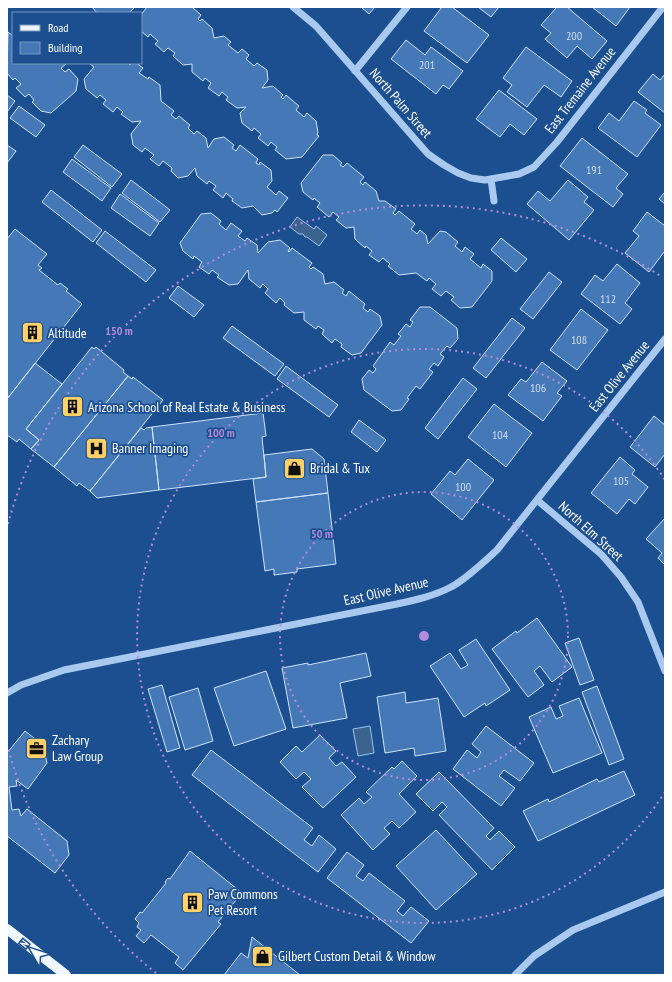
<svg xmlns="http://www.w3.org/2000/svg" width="672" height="982" viewBox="0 0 672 982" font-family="'PT Sans Narrow',sans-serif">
	<rect width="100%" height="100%" fill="#1b4f8f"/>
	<!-- water -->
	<path fill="#3c6290" stroke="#9cc4f0" d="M297,217L314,229L316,226L327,235L319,246L307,237H305L303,234H299L290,227Z
		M370,726L374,753L358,756L353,729Z"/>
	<!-- building -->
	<path fill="#4478b7" stroke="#cfe3fa" d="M92,7H135L129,13H97Z
		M147,7H192L201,15L198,19L200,21L202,19L212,28L214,38L224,36L231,42L228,45L238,53L242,49L249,55L246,59L254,66L257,63L267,70L268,80L262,88L273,86L283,95L281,97L283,99L286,95L299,106L296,110L304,117L307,113L316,121L318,132L317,135L319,136L302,157L286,159L275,150L277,147L271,142L268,146L258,138L261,134L254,128L252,131L242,123L240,113L246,107L237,108L226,100L228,97L222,92L219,96L208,88L211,83L205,78L203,81L192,72V64L183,65L173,56L175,53L168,48L164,52L155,44L158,41L150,34L148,37L141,31V15Z
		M361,7H375L369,14Z
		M442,7H452L489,35L467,63L424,31Z
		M478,7H499L491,17Z
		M557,7H567L607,41L592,59L577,46L567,58L545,39L551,33L541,25Z
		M592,7H630L616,26Z
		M8,32L13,36V63H65L66,64L61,68L65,72L69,69L78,79L76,91L51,113L41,111L32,102L34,100L29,94L25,97L16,88L21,84L15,78L13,80L7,73Z
		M406,40L425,55L431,47L463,71L449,89L443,85L436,94L391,59Z
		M526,47L572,81L561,97L544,85L527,107L507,92L512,85L503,78Z
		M89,63H128L130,65L131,63H136L143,68L139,73L148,79L149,77L160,85L161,101L174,111L171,115L176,119L179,116L190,125L188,128L194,134L197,131L206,138L208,148L214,139L224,137L234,145L232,148L236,151L240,145L258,159L256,163L259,165L260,162L271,170L272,181L267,187L276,195L279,191L288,198L277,212L275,210L272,213L262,215L253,206L242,208L232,201L233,199L226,193L223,198L213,190L216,186L209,181L207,184L197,176L195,168L188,176L178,178L171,171L172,168L163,161L159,166L150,159L154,155L145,148L142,152L133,145L131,134L141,121L132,122L121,114L123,112L117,107L113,112L103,104L106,100L100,95L97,98L86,89L84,79L94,67Z
		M653,74L660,80L665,74V113L638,92Z
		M499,90L537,119L524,135L510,124L500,137L476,119Z
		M7,95L15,101L7,112Z
		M634,101L647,110L645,113L661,125L637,157L598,128L609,113L619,121Z
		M19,106L45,125L36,137L10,118Z
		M582,138L628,174L616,188L623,194L613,207L560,166Z
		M7,145L16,151L7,163Z
		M83,145L122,174L112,187L74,157Z
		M323,155H333L342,163L340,165L343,167L347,163L364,177L360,182L363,185L365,182L376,191L379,201H385L396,209L393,213L395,215L399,211L415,224L411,229L417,234L420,230L426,235L428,244L440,231L446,232L458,242L455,246L462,252L465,247L474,254L470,259L481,268L483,264L492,271V281L472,307L460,308L451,300L454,297L446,291L441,296L432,289L436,284L429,278L427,281L416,273L399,275L388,266L390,264L383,258L379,262L369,255L372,251L366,246L365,248L355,239L354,227L346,228L336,220L339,217L333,212L329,217L317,207L320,203L314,198L313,200L303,192L301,183Z
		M72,159L111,188L102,201L63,172Z
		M131,180L170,210L160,222L122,193Z
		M568,180L588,197L584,202L594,210L569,240L527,204L538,191L550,201Z
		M51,190L102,230L93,242L42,202Z
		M665,192V204L659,199Z
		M120,194L159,223L150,236L111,208Z
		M647,212L665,226V252H664L649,272L625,253L639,236L633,231Z
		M211,213L221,221L219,224L226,230L231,223L242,231L238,236L245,241L247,238L257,245L258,253L268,242L280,240L290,248L288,251L289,252L292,248L312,263L309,267L311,269L313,267L323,274L325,284L334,282L344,290L342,293L346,296L349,291L365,304L363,308L368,312L370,309L380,316L382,325L361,353L352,355L341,347L342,344L335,339L332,343L322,334L324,330L318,326L316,329L304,320V312L294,313L284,305L285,303L280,298L276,303L265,293L268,289L263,284L260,288L249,279L248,270L238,284L229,285L217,277L219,275L212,270L209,274L199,267L202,262L194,256L193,259L183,251L180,243L201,214Z
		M15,229L47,254L38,265L42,268L39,270L58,285L60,283L68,289L66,291L82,304L7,399V239Z
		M105,231L156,270L146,282L96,243Z
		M501,238L527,259L516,272L491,250Z
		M617,264L640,283L625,303L632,309L620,324L581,294L595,275L603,281Z
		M549,272L562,282L533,319L520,309Z
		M178,286L204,305L194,317L169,298Z
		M420,307H430L457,328L458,339L450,348L447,346L440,354L444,357L438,366L434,363L429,369L433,372L420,389L416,386L407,398L409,399L401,410L392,411L364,390L362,379L369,370L373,373L376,369L373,366L390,342L394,345L401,336L398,334L406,324L410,327L413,322L410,320Z
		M581,309L608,330L577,370L550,350Z
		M512,318L525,328L486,378L473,368Z
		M232,326L284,364L275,376L223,338Z
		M92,347L94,349L96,347L124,370L123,372L128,376L54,467L31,449L39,440L26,429Z
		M542,362L567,381L557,393L562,396L543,421L508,395L521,379L526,382Z
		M35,363L62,384L26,429L39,440L31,449L19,439L17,442L7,435V399Z
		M286,366L338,405L329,417L277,379Z
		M128,376L132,379L133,377L163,400L90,491L79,483L77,486L54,467Z
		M463,378L477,389L438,439L425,428Z
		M494,404L532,433L506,467L468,437Z
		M263,413L266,436L262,437L266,477L159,490L152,427Z
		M654,416L665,425V454L655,467L630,447Z
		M359,420L386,440L377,452L351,432Z
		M152,427L159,490L97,498L90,491L141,428L144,430L146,428Z
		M312,449L324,459L328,493L256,502L253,479L266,477L264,455Z
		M620,457L635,470L632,474L648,487L635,504L629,499L617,514L591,493Z
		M468,459L494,480L462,520L431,494L450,471L455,475Z
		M328,493L336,564L297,569V572L274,575V569L265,571L256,502Z
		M665,518V565L658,558L662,553L646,539Z
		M537,618L572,667L552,682L540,666L534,671L544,685L528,697L492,649L516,631L517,633Z
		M579,638L594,680L580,685L565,643Z
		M476,639L510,690L486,706L485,703L464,717L430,666L450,653L461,669L468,665L459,650Z
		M366,653L371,676L340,683L347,718L293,728L282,668L308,663V665Z
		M266,671L286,729L234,746L214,688Z
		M162,685L180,748L167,752L148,689Z
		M597,686L624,759L609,765L582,692Z
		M198,688L213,741L185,750L169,697Z
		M405,692L406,703L438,698L446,751L415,756L414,748L385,753L377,697Z
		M579,698L602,753L553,773L529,717L551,707L556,719L563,716L559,706Z
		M486,726L534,763L520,781L504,770L499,776L515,788L501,806L453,769L467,750L477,758L481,752L472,744Z
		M25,731L43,745L47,763L28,789L16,780L17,786L9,787L12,810L19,809L21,816L27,809L67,841L69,855L55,873L7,836V753Z
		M320,735L336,751L329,758L336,766L342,762L356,777L323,808L302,787L311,779L304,772L296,779L280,762L296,746L302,752Z
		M211,750L313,828L304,840L312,846L319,835L336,849L318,872L192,775Z
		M402,761L417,776L399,794L416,812L399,828L392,821L384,828L390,834L373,850L341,815L359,798L364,804L372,797L366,792L392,767L394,769Z
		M624,771L635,795L538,841L523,811L548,799L549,802L597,779L599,782Z
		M439,772L494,828L486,836L490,840L499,831L515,847L492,870L439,815L447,807L442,802L433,811L416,794Z
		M436,830L477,874L436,910L396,866Z
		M190,851L242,893L218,922L221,924L183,970L175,963L179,957L151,935L144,943L136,936L141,930L137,927L139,923L135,919L140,912L142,913L166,883L165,882L168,878L170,879Z
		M347,852L364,865L356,876L363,881L369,873L405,901L397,911L403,916L411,907L429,921L411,943L327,878Z
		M252,937L300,975H224L241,953L248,958Z"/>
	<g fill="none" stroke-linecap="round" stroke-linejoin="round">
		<!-- minor -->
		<path stroke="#a9c9ee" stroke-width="7" d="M293,7L316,26L428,154L444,165L458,173L471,178L485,180L519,174L534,167L557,142L663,7
			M355,71L407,7
			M491,179L494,201
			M537,500L601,554L621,577L638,602L665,671
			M7,693L21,685L64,670L397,604C415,600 434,596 451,587C465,580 485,561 497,550L665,339
			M515,975L534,956L573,930L665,892"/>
		<!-- major -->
		<path stroke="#f0f6ff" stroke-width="10" d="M7,929L66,975"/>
	</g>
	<!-- distance rings -->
	<g fill="none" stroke="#b68bdc" stroke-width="2" stroke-dasharray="2 4">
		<circle cx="424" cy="636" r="144"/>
		<path d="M665 792A287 287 0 1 1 665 480"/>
		<path d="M156 973A431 431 0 0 1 8 748M8 524A431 431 0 0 1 662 277"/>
	</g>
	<!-- icons -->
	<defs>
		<symbol id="building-square" viewBox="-11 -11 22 22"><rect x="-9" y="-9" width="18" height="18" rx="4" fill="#ffd166" stroke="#1b4f8f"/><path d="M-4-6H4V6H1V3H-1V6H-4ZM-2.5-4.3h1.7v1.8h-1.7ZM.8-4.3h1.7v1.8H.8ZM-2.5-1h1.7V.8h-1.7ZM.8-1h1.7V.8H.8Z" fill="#111"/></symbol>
		<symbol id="hospital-square" viewBox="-11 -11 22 22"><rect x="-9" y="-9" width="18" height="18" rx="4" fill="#ffd166" stroke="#1b4f8f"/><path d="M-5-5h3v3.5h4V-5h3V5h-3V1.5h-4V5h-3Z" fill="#111"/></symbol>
		<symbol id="shop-square" viewBox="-11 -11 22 22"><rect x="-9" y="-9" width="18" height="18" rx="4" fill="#ffd166" stroke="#1b4f8f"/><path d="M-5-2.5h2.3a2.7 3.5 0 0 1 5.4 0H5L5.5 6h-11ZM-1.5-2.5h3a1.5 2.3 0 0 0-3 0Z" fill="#111"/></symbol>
		<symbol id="office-square" viewBox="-11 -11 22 22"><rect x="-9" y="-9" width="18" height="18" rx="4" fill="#ffd166" stroke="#1b4f8f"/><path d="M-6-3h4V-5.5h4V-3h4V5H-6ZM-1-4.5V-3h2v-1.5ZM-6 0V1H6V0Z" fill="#111"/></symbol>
	</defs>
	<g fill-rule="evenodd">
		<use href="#building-square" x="20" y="320" width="25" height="25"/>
		<use href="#building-square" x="60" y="394" width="25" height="25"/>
		<use href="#hospital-square" x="84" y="436" width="25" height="25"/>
		<use href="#shop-square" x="282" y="456" width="25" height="25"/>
		<use href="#office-square" x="24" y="736" width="25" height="25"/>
		<use href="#building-square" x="180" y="890" width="25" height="25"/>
		<use href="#shop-square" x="250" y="944" width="25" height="25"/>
	</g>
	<g text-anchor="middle" stroke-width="3.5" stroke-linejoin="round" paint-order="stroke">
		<!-- number labels -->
		<g font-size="12" fill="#d0dded">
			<text x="574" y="40">200</text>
			<text x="427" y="69">201</text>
			<text x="594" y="174">191</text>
			<text x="608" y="303">112</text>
			<text x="579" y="344">108</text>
			<text x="538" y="392">106</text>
			<text x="500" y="439">104</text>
			<text x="621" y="485">105</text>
			<text x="463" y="491">100</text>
		</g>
		<!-- street labels -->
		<g font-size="14" fill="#fff" stroke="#1b4f8f">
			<text transform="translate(580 90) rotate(-52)" y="5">East Tremaine Avenue</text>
			<text transform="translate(401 103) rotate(49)" y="5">North Palm Street</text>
			<text transform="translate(619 376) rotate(-51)" y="5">East Olive Avenue</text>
			<text transform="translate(591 531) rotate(42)" y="5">North Elm Street</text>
			<text transform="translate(386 591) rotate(-13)" y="5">East Olive Avenue</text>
		</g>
		<!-- poi labels -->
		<g font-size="14" fill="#fff" stroke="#1b4f8f" text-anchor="start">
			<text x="48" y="338">Altitude</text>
			<text x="88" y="412">Arizona School of Real Estate &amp; Business</text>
			<text x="112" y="453">Banner Imaging</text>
			<text x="310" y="473">Bridal &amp; Tux</text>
			<text x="52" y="745">Zachary<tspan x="52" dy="16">Law Group</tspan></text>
			<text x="208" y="899">Paw Commons<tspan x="208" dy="16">Pet Resort</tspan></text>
			<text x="278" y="961">Gilbert Custom Detail &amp; Window</text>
		</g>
	</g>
	<circle cx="424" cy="636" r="6" fill="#b68bdc" stroke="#1b4f8f" stroke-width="2"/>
	<g font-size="12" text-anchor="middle" font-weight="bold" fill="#b68bdc" stroke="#1b4f8f" stroke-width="3.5" stroke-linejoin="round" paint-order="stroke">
		<text x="119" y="335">150 m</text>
		<text x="221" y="437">100 m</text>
		<text x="322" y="538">50 m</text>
	</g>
	<!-- border -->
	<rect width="672" height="982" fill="none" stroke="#ffffff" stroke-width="16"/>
	<!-- legend -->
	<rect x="12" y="12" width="130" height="52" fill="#1b4f8f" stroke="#7695bc"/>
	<rect x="20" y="25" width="20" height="6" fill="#f0f6ff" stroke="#7695bc"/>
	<text x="48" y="32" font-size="12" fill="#ffffff">Road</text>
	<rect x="20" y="42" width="20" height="12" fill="#4478b7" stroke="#7695bc"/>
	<text x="48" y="52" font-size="12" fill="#ffffff">Building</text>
	<!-- north arrow -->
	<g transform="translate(32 950) rotate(309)" stroke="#1b4f8f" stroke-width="3" paint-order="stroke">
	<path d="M0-3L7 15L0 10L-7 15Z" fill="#ffffff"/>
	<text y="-6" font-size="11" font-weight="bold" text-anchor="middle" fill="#ffffff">N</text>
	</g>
</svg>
